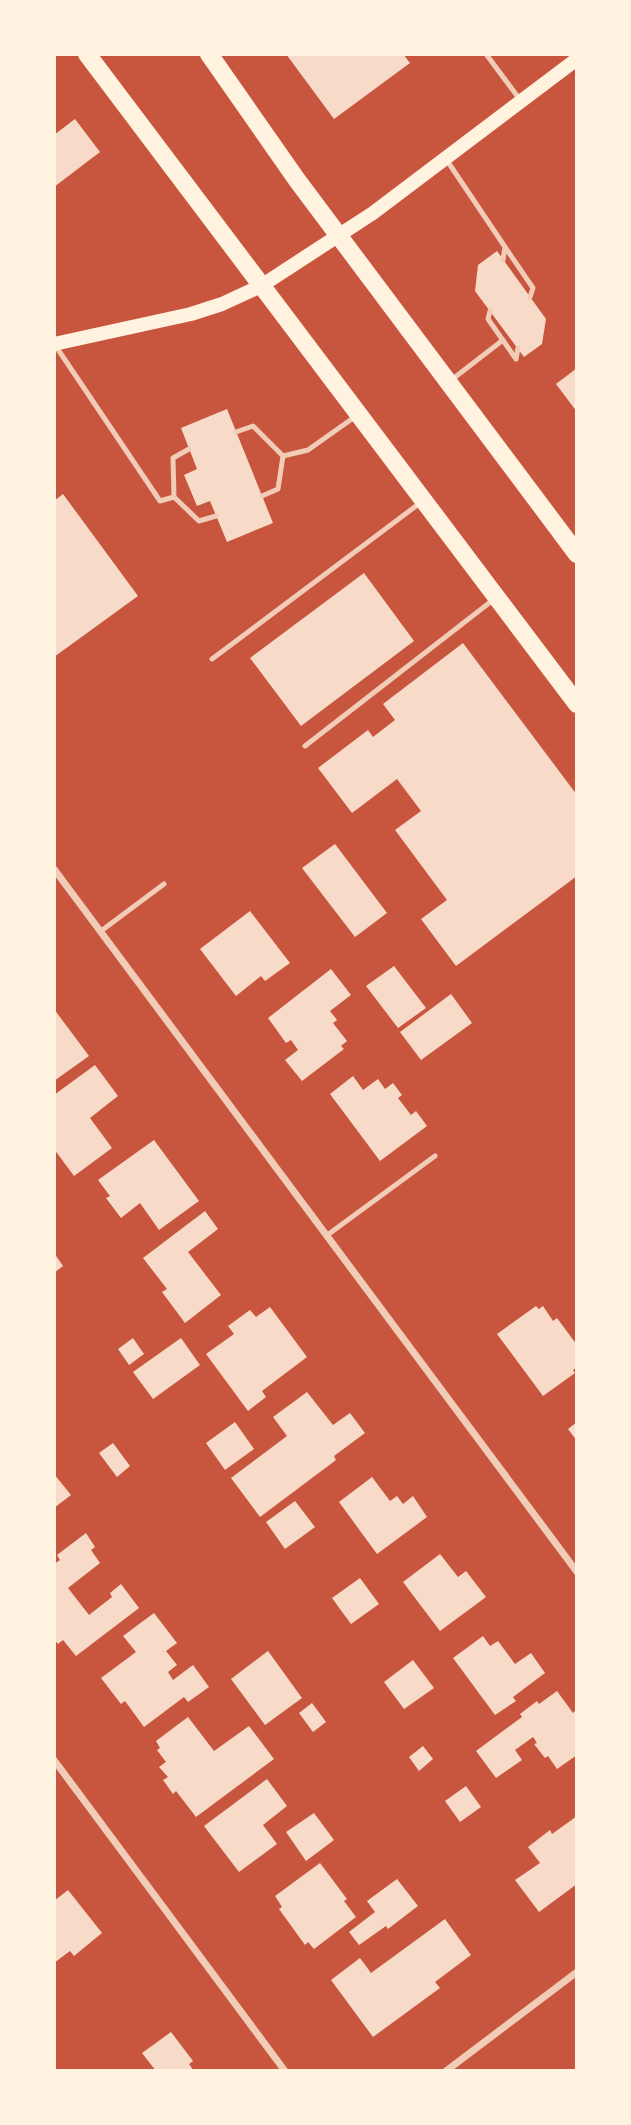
<svg xmlns="http://www.w3.org/2000/svg" width="631" height="2125" viewBox="0 0 631 2125" font-family="'PT Sans Narrow',sans-serif">
	<rect width="100%" height="100%" fill="#c8553d"/>
	<!-- building -->
	<path fill="#f7dbc8" d="M286,54H403L410,63L334,119Z
		M75,119L100,152L54,187V135Z
		M497,251L546,319L542,344L524,357L475,291L478,265Z
		M577,368V412L556,384Z
		M227,409L273,523L227,542L210,501L197,506L184,475L197,469L181,428Z
		M63,494L138,596L54,657V501Z
		M364,573L414,641L301,726L250,658Z
		M463,643L577,795V876L456,966L421,919L447,900L395,830L421,811L397,779L352,813L318,768L368,730L373,737L395,720L383,704Z
		M335,844L387,913L355,937L302,868Z
		M250,911L290,963L265,981L261,976L236,996L200,949Z
		M394,966L426,1008L398,1028L366,986Z
		M331,969L351,995L330,1011L337,1020L333,1023L347,1041L341,1046L344,1049L302,1081L285,1060L298,1050L291,1040L286,1043L268,1018Z
		M451,994L472,1023L421,1060L400,1032Z
		M54,1009L89,1056L54,1081Z
		M95,1065L118,1096L90,1118L112,1148L74,1176L54,1149V1095Z
		M353,1076L363,1090L378,1079L385,1089L393,1083L402,1095L398,1098L411,1115L416,1111L427,1126L380,1161L330,1094Z
		M154,1140L199,1201L159,1230L140,1203L121,1218L106,1198L110,1196L98,1180Z
		M205,1211L218,1229L188,1252L221,1295L185,1323L162,1292L167,1289L143,1258Z
		M54,1253L63,1266L54,1273Z
		M536,1306L539,1309L543,1306L553,1321L557,1318L577,1345L575,1350L577,1367L573,1370L575,1373L543,1396L497,1334Z
		M270,1307L307,1357L262,1391L266,1397L248,1411L206,1354L234,1334L228,1326L250,1310L256,1317Z
		M133,1338L144,1354L129,1365L118,1349Z
		M181,1338L200,1365L153,1399L133,1372Z
		M307,1392L333,1425L350,1413L365,1433L334,1456L336,1460L260,1517L231,1478L287,1436L273,1417Z
		M235,1422L254,1449L225,1470L206,1443Z
		M577,1422V1441L568,1429Z
		M113,1443L130,1466L117,1477L99,1453Z
		M54,1474L71,1495L54,1508Z
		M372,1477L390,1501L397,1496L403,1504L413,1496L427,1517L377,1554L339,1502Z
		M295,1501L315,1527L285,1549L266,1522Z
		M86,1533L95,1547L91,1550L100,1563L68,1588L89,1615L112,1597L110,1593L121,1584L139,1608L76,1656L63,1640L58,1644L54,1639V1564L60,1560L57,1555Z
		M440,1554L458,1577L466,1571L486,1597L440,1631L403,1582Z
		M360,1578L379,1604L351,1624L332,1598Z
		M154,1613L177,1643L166,1651L177,1665L168,1672L173,1680L193,1665L209,1687L188,1702L184,1697L144,1727L125,1701L121,1704L101,1678L136,1652L123,1636Z
		M483,1636L490,1646L498,1641L515,1664L531,1653L545,1673L513,1697L516,1701L495,1715L453,1658Z
		M268,1651L302,1698L265,1725L231,1679Z
		M413,1660L434,1688L404,1709L384,1682Z
		M557,1691L573,1713L577,1709V1755L557,1769L548,1756L545,1758L534,1744L537,1743L533,1737L515,1750L522,1760L496,1778L476,1751L522,1717L520,1714L537,1701L539,1704Z
		M312,1703L326,1722L313,1732L299,1713Z
		M188,1717L214,1751L249,1726L274,1759L196,1817L176,1791L173,1794L163,1780L168,1777L159,1767L166,1762L157,1750L160,1748L156,1741Z
		M423,1746L433,1759L419,1771L409,1757Z
		M267,1779L287,1806L263,1825L277,1844L239,1872L204,1826Z
		M466,1786L481,1807L460,1822L445,1801Z
		M314,1813L334,1840L306,1861L286,1832Z
		M577,1816V1884L539,1912L515,1880L540,1863L528,1847L550,1830L552,1834Z
		M320,1863L347,1899L344,1901L356,1917L314,1949L308,1942L305,1945L279,1909L282,1907L275,1896Z
		M397,1879L418,1906L388,1929L386,1926L359,1945L349,1932L375,1912L367,1901Z
		M68,1890L102,1933L74,1956L70,1951L54,1963V1901Z
		M445,1919L471,1955L435,1982L440,1988L373,2037L331,1980L360,1958L371,1973Z
		M171,2032L193,2061L189,2064L194,2071H156L142,2053Z"/>
	<g fill="none" stroke-linecap="round" stroke-linejoin="round">
		<!-- service -->
		<path stroke="#f1ccb7" stroke-width="5" d="M486,54L521,101
			M446,159L505,247
			M503,260L505,247L533,288L530,297
			M490,311L488,319L516,359L518,348
			M55,345L160,501L174,497
			M450,381L503,340
			M236,432L253,426L283,456L278,489L262,496
			M189,449L173,458L174,497L199,521L216,516
			M283,456L308,450L356,416
			M212,659L420,503
			M305,746L493,600
			M101,931L164,884
			M326,1236L435,1156"/>
		<!-- minor -->
		<path stroke="#f1ccb7" stroke-width="7" d="M54,869L577,1572
			M54,1760L285,2071
			M446,2071L577,1972"/>
		<!-- secondary -->
		<path stroke="#fff3e0" stroke-width="14" d="M54,344L191,314L222,304L261,286L373,213L577,59"/>
		<!-- primary -->
		<path stroke="#fff3e0" stroke-width="18" d="M87,54L577,704
			M209,54L297,180L577,554"/>
	</g>
	<!-- border -->
	<rect width="631" height="2125" fill="none" stroke="#fff3e0" stroke-width="112"/>
</svg>
